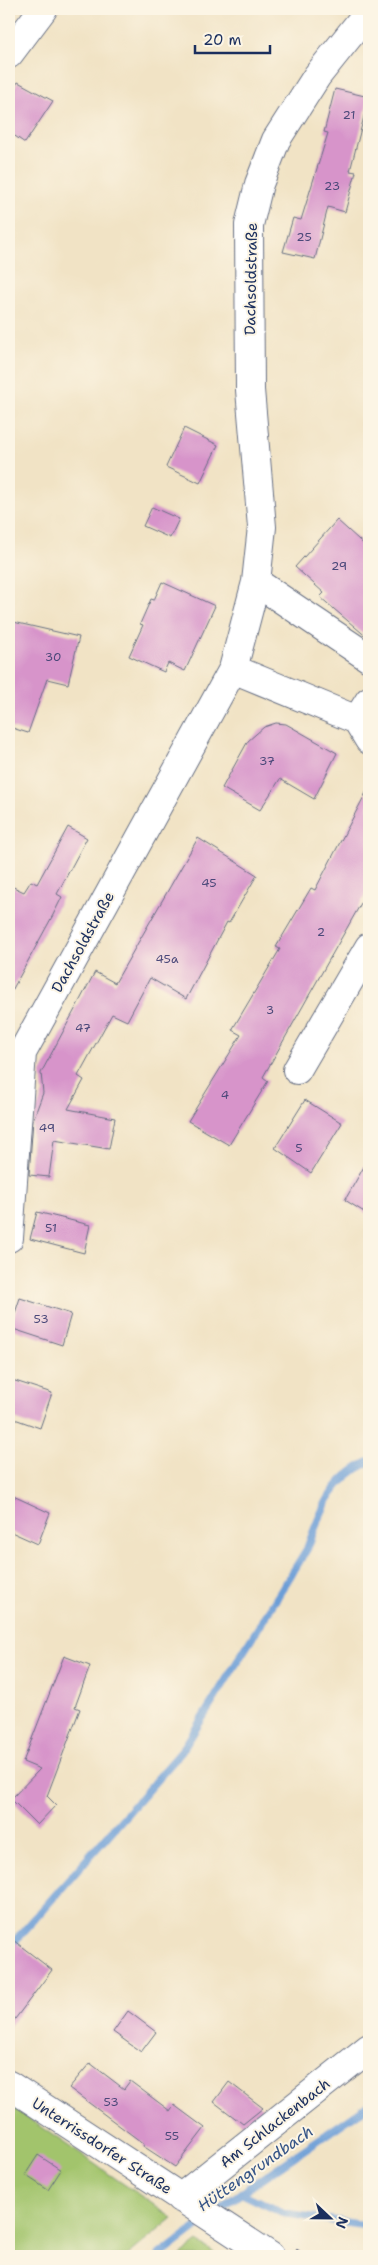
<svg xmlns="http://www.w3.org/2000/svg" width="378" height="2265" viewBox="0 0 378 2265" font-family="'Shantell Sans',sans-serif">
	<rect width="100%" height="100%" fill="#fcf5e5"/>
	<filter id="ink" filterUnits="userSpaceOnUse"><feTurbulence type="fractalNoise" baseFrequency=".02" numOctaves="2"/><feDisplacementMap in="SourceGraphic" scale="10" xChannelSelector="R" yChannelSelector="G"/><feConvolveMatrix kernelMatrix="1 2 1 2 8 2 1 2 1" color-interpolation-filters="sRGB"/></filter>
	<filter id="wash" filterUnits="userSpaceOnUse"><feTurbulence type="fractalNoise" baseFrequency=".0096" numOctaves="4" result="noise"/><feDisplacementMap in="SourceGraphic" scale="20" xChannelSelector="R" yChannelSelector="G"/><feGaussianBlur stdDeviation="1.12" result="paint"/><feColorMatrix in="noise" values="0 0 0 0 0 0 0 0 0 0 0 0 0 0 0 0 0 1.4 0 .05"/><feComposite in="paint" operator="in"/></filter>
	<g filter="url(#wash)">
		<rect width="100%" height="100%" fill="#f1e3c5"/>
		<!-- green -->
		<path fill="#a2c46c" stroke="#5e7a65" d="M9,2105L173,2218L127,2256H9Z
			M198,2242L219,2256H180Z"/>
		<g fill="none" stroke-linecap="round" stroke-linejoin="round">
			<!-- stream -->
			<path stroke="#6c9ed7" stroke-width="8" d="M9,1948L182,1751L307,1549C321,1512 330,1480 369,1462
				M241,2193L283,2213L369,2226
				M215,2213L241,2193L369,2105
				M159,2256L206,2220"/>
		</g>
		<g id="blocks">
			<!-- building -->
			<path fill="#d794ca" d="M18,82L53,101L25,143L9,132V95Z
				M335,89L369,97L350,171L356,172L345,212L328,207L315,259L283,252L293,218L301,220L328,133L324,132Z
				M184,428L218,445L200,483L166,467Z
				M152,507L179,519L170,538L143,526Z
				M337,520L369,549V639L320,597L324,593L295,567Z
				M162,582L215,606L185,671L168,663L164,672L129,656L143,625L140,624L151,599L154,600Z
				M9,621L79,637L68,684L47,679L28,733L9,727Z
				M276,723L286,724L337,753L314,799L280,779L260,810L222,788L248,741L264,727Z
				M369,787V889L263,1077L268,1081L229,1145L188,1121L241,1035L232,1030L280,949L276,947L311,888L315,890Z
				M68,827L87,838L57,894L62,897L53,915L9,996V885L24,892L31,881L37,884Z
				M198,838L257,875L229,923L227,922L186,999L150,978L127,1021L112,1014L78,1076L84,1080L68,1109L115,1118L109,1149L54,1140L49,1177L29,1175L33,1120L43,1093L41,1073L95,972L115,983Z
				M305,1100L342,1123L311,1173L275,1148Z
				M369,1158V1215L345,1200Z
				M37,1212L90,1225L84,1253L30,1239Z
				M20,1298L71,1314L62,1345L10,1328Z
				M9,1379L52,1393L40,1428L9,1417Z
				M9,1494L50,1513L38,1544L9,1531Z
				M64,1656L90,1666L75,1707L80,1709L47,1796L56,1805L37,1825L11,1799L40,1769L23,1762Z
				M9,1937L52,1970L9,2027Z
				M128,2011L156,2032L141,2052L113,2032Z
				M90,2063L124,2089L130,2081L170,2111L174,2105L205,2128L175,2167L143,2146L144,2144L69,2088Z
				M229,2082L263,2108L243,2124L214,2102Z
				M38,2155L61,2170L48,2190L25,2175Z"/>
		</g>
	</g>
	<g filter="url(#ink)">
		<use href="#blocks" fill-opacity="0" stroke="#666e82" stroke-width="1"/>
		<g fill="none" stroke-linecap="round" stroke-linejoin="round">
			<defs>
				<path id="minor" d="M9,54L43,9
					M256,582L369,658
					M233,669L357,720L369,701
					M357,720L369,740
					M297,1070L369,947
					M9,1238L22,1053L233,669L256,582L262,527L250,390L249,225L259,184L276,140L317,76L369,11
					M9,2085L270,2256
					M180,2198L369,2048"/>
			</defs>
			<!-- minor casing -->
			<use href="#minor" stroke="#666e82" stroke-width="30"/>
			<!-- path -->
			<path stroke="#666e82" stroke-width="3" stroke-dasharray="4 4" stroke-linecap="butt" d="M296,2250L306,2256"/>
			<!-- minor -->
			<use href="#minor" stroke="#fff" stroke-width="28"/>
		</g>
	</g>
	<g text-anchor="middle" stroke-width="4" stroke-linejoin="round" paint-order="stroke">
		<!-- number labels -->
		<g font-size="12" fill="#4a4879">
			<text x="349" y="119">21</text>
			<text x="332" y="190">23</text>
			<text x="304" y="241">25</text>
			<text x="339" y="570">29</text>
			<text x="53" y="661">30</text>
			<text x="267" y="765">37</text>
			<text x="209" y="887">45</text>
			<text x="321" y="936">2</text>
			<text x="167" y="963">45a</text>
			<text x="270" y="1014">3</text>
			<text x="83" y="1032">47</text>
			<text x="225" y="1099">4</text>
			<text x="47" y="1132">49</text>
			<text x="299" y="1152">5</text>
			<text x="51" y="1232">51</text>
			<text x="41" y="1323">53</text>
			<text x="111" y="2106">53</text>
			<text x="172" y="2140">55</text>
		</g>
		<!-- street labels -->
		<g font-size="15" fill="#1b2f5e" stroke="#fcf5e5">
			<text transform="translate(251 279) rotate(-89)" y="5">Dachsoldstraße</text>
			<text transform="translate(83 942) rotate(-61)" y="5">Dachsoldstraße</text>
			<text transform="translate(275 2123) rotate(-38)" y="5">Am Schlackenbach</text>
			<text transform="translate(102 2146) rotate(33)" y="5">Unterrissdorfer Straße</text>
		</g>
		<!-- water labels -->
		<g font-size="16" font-style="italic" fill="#375688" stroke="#fcf5e5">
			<text transform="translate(255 2168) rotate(-35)" y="6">Hüttengrundbach</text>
		</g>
	</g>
	<!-- margin -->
	<rect width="378" height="2265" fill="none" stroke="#fcf5e5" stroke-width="30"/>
	<!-- north arrow -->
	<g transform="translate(330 2218) rotate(112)" stroke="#fcf5e5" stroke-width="4" paint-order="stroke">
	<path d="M0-4L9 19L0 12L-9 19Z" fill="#1b2f5e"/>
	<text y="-8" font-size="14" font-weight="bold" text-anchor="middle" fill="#1b2f5e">N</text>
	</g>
	<!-- scale -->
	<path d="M195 45v8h75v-8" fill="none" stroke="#1b2f5e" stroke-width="2.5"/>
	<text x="203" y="45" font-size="15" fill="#1b2f5e" stroke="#fcf5e5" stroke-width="4" paint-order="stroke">20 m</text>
</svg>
